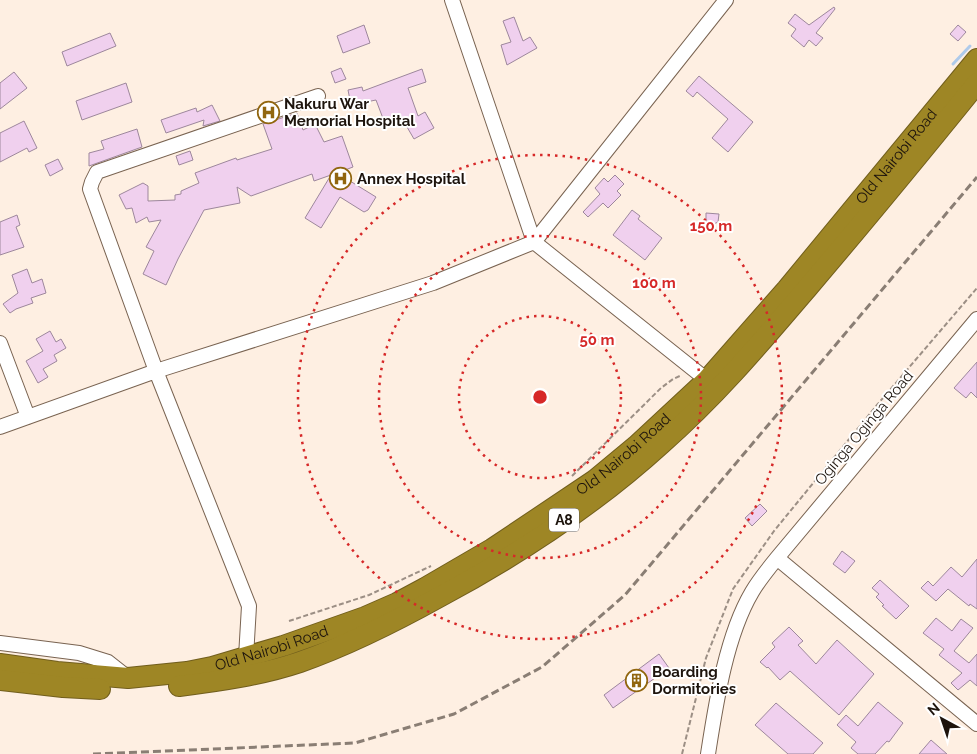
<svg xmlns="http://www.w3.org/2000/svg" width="977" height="754" viewBox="0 0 977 754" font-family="Raleway,sans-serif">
	<rect width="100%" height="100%" fill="#feefe2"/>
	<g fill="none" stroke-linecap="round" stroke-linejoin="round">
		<!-- stream -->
		<path stroke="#aecaea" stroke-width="3" d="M953,64L970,46"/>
	</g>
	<!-- building -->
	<path fill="#f0d0ee" stroke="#9d879c" d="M834,7L835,9L816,33L823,38L816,46L809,40L804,47L791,36L796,29L788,23L795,14L809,25Z
		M514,17L523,41L530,37L537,48L507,65L501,45L511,42L503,21Z
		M364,25L370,43L343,53L337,36Z
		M958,25L966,32L958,41L950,34Z
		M110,33L116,46L67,66L62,52Z
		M341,68L346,79L335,83L331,72Z
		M422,69L426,82L408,88L418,116L425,112L434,128L414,139L400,115L384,121L376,100L351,105L348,90L362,87L363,91Z
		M14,72L27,88L0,109V83Z
		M699,76L753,122L728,152L712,138L728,119L697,92L693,97L686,91Z
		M126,83L132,102L82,120L76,101Z
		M212,105L220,121L203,126L204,120L166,133L161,120L196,108L197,112Z
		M297,113L303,130L315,124L324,142L342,136L353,167L337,173L376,197L368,210L364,212L340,197L321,228L305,218L331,175L314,181L312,174L251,196L237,187L240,203L204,210L178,259L166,285L143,274L154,251L146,247L161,220L149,222L147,217L136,223L132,208L126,209L119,195L143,183L148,186V201L175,200V195L181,194V191L199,183L195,173L236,158L237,160L272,149L263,124Z
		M24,121L37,148L29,152L27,148L0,162V133Z
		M137,129L142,147L89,166V153L104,149L101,141Z
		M190,151L193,160L179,165L176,156Z
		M58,159L63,169L50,176L45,165Z
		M615,175L624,184L617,191L621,195L608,208L603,203L588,217L583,212L600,194L595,188L604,178L608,182Z
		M632,210L640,216L638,219L662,238L645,260L613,235Z
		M706,213L719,214L718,222L712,225L706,224Z
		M17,215L20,225L16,227L24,247L0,255V222Z
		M27,269L32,283L42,279L46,293L31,298L33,303L16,309L10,313L3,304L18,293L12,275Z
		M50,331L56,342L61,339L66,348L54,355L57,361L43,369L48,377L38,383L26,361L43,351L36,339Z
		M977,362V398L971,392L966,398L954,388Z
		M760,504L767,511L752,526L745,518Z
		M842,551L855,561L845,573L833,564Z
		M977,559V609L970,604L969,606L948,589L936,601L921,588L928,581L933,586L951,567L962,577Z
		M880,580L909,606L896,619L882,606L884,605L876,597L879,594L872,588Z
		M936,618L952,631L961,619L973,628L954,651L969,663L977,654V686L970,680L958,690L951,683L962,673L939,655L944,649L923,633Z
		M789,627L803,641L798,645L816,664L837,640L874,674L839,715L790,671L780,680L768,667L767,668L760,662L775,647L772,643Z
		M659,654L669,668L613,708L604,695Z
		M878,702L903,723L889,742L887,741L875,754H858L851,748L856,742L837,725L846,715L858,726Z
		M776,703L823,743L813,754H788L755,725Z
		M931,740L947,754H919Z"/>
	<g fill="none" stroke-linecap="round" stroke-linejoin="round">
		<defs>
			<path id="minor" d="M452,0L534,242L707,380
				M0,343L28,417
				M0,427L156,371L433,283L534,242L726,0
				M777,558L977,724
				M0,643L79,653L108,662L127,677
				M246,657L249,606L156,371L90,189L92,182L97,172L318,96
				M708,754C716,703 726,636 752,592C759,580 768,569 777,558L977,319"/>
			<g id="highway">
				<path id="s1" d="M0,664L57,672L128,678L187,672L212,667L283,646L365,617L397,603L425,588L492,549L595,480L636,446L707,380L787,289L977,59"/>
				<path d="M0,680L63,687L100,689"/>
				<path d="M179,686C220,681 261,675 300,662C349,645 396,621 441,596C519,554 595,504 661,444C716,396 762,341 809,286C866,219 922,151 977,83"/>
			</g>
		</defs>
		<!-- minor casing -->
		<use href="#minor" stroke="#796351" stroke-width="16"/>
		<!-- highway casing -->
		<use href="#highway" stroke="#715e1d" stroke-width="22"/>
		<!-- path -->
		<path stroke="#9c8f85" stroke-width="2" stroke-dasharray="5 2.5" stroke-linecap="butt" d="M572,476L661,388L673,379L682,375
			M289,621L369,595L431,566
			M682,754L706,658L733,589L774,531L877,405L977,288"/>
		<!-- minor -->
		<use href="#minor" stroke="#fff" stroke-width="14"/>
		<!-- highway -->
		<use href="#highway" stroke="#9e8625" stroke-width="20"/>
		<!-- rail -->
		<path stroke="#8a7e74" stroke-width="3" stroke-dasharray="8 4" stroke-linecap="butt" d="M93,754L355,743L454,714L542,667L625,595L977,177"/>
	</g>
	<!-- distance rings -->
	<g fill="none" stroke="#d62828" stroke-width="2.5" stroke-dasharray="2.5 5">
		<circle cx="540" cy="397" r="81"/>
		<circle cx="540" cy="397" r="161"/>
		<circle cx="540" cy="397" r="242"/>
	</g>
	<!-- icons -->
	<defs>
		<symbol id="hospital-ring" viewBox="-11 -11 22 22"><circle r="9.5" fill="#fff" stroke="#91660f" stroke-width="1.5"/><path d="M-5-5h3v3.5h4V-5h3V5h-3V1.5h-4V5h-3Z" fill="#91660f"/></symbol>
		<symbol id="building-ring" viewBox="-11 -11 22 22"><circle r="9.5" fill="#fff" stroke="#91660f" stroke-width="1.5"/><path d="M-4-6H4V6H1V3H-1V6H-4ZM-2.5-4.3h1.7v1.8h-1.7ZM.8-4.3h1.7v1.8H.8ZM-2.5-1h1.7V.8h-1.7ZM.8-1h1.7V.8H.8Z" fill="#91660f"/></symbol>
	</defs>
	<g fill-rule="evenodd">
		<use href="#hospital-ring" x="256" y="100" width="25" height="25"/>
		<use href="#hospital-ring" x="328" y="166" width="25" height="25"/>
		<use href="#building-ring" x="624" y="668" width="25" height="25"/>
	</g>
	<g text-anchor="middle" stroke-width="4" stroke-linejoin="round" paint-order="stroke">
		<!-- shield labels -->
		<rect fill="#fff" stroke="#615a56" stroke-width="1" x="549" y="508.5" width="30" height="23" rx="4"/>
		<g font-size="14" font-weight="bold" fill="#1d140d">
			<text x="564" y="525">A8</text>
		</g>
		<!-- poi labels -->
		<g font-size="15" font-weight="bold" fill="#1d140d" stroke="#fff" text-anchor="start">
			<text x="284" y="109">Nakuru War<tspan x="284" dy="17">Memorial Hospital</tspan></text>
			<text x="357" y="184">Annex Hospital</text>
			<text x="652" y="677">Boarding<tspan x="652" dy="17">Dormitories</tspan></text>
		</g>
		<!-- street labels -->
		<g font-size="15" fill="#1d140d" stroke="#fff">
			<text dy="5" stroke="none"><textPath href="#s1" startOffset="1086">Old Nairobi Road</textPath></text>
			<text transform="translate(864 428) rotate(-50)" y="5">Oginga Oginga Road</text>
			<text dy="5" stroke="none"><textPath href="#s1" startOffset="681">Old Nairobi Road</textPath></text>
			<text dy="5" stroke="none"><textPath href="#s1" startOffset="276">Old Nairobi Road</textPath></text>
		</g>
	</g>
	<circle cx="540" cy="397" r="8" fill="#d62828" stroke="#fff" stroke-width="2.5"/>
	<g font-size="15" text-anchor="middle" font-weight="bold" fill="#d62828" stroke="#fff" stroke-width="4" stroke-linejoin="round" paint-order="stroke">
		<text x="711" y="231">150 m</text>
		<text x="654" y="288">100 m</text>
		<text x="597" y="345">50 m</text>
	</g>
	<!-- north arrow -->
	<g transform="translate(942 719) rotate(320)" stroke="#ffffff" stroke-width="4" paint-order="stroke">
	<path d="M0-4L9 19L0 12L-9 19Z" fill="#1d140d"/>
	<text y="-8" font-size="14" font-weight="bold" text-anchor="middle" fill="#1d140d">N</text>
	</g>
</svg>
